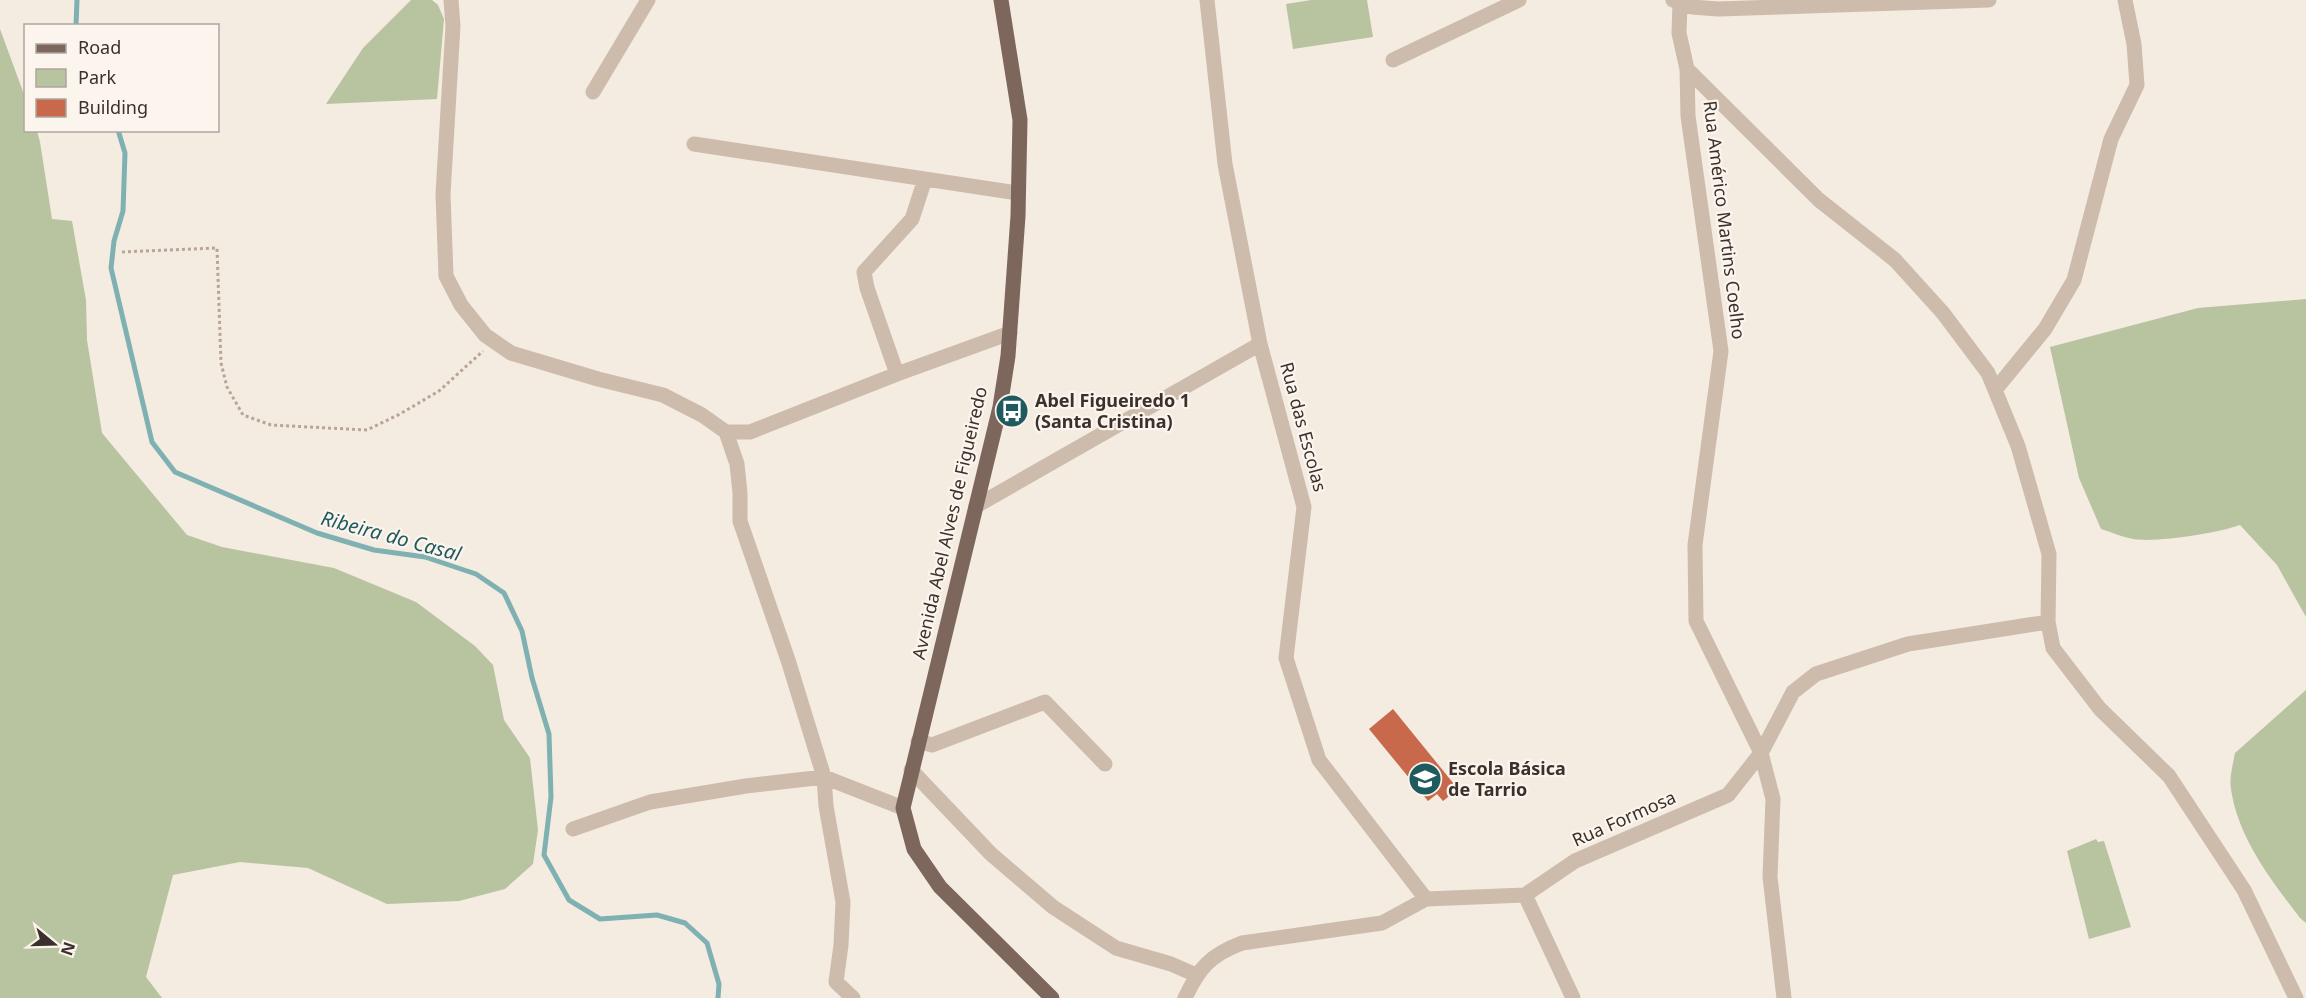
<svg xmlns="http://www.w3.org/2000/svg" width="2306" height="998" viewBox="0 0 2306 998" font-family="'Noto Sans',sans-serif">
	<rect width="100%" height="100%" fill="#f4ebe1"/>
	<!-- green -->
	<path fill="#b8c4a0" d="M411,0H432L438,5L444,19L437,99L326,104L363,48Z
		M1311,0H1367L1373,37L1293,49L1286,4Z
		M0,29L25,97L26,130L37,131L40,142L52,219L72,221L86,300L87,340L102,433L187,535L222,547L334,568L416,602L475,646L493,665L504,720L530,758L538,830L533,864L505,889L459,901L387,904L308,868L240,862L173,875L146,977L162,998H0Z
		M2306,299V617L2277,565L2240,525C2218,533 2156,543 2133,539C2122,537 2111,532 2101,529L2079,478L2050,347L2198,308Z
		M2306,690V923L2300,918C2271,880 2238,838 2231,789C2229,778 2233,764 2235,753Z
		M2096,839L2098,842L2104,841L2131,927L2089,939L2067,851Z"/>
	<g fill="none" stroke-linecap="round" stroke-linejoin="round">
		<!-- stream -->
		<path stroke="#7fb0b2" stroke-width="5" d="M76,26L77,0
			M118,130L125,153L123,211L114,241L111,268L152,442L175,472L317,533L374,550L425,557L476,574L504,593L522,631L532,678L549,734L551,797L544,855L569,900L600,919L657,915L685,923L707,943L719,984L718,998"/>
	</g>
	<!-- building -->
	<path fill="#c8694b" d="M1393,709L1458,789L1443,801L1437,794L1428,801L1369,729Z"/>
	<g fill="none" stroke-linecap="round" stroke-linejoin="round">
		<!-- path -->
		<path stroke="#b9a596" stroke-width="3" stroke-dasharray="3 3" stroke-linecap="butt" d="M122,252L217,248L221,363L227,387L243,415L271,425L367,430L400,414L439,391L483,351"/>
		<!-- minor -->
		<path stroke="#cdbbac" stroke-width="15" d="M451,0L453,26L443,194L446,276L461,305L485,335L511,353L598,379L663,395L702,415L726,432H750L897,374L1010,333
			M1207,0L1225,164L1260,344L1304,507L1286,658L1319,760L1426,899
			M1673,0L1692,7L1718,9L1989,0
			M1680,4L1679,33L1687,69L1688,116L1721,351L1695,545L1696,621L1761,753L1773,799L1770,877L1784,998
			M1393,60L1519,0
			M1687,69L1819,200L1895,260L1943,313L1988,373L2018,446L2049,554L2048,622L2053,648L2100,709L2169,776L2244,890L2296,998
			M593,92L648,0
			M694,144L1018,193
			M897,374L867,288L864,272L912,219L925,179
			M1995,390L2045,329L2074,280L2111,139L2137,85L2134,44L2125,0
			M726,432L737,464L740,493V521L788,660L824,777L826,806L843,902L841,945L836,982L853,998
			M976,506L1260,344
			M918,741L932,745L1045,702L1105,764
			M911,770L991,854L1053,907L1116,948L1171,964L1196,975
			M573,829L650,802L746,786L824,777L903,808
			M1525,895L1573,998
			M1185,998C1199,968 1210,955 1242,943L1382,923L1426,899L1525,895L1575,861L1728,795L1761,753L1793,692L1816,674L1908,644L2048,622"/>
		<!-- major -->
		<path stroke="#7d675c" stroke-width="15" d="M1001,0L1020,120L1018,216L1008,356L1000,407L903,808L914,849L940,887L1052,998"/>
	</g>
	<!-- icons -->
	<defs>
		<symbol id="bus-disc" viewBox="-11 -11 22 22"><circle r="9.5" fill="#1f5a5e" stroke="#fbf5ee"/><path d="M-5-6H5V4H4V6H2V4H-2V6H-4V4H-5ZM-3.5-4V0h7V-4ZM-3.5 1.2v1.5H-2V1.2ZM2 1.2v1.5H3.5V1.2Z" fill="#fff"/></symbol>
		<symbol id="school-disc" viewBox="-11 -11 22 22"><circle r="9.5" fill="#1f5a5e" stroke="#fbf5ee"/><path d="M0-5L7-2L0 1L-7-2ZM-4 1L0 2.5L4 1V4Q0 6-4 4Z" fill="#fff"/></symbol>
	</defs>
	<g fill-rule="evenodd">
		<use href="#bus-disc" x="993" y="392" width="38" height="38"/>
		<use href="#school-disc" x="1406" y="760" width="38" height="38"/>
	</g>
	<g text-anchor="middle" stroke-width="4.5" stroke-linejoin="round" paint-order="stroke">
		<!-- street labels -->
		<g font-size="18" fill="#3b302b" stroke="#fbf5ee">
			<text transform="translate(1724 220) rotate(83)" y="6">Rua Américo Martins Coelho</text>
			<text transform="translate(1303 427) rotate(75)" y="6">Rua das Escolas</text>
			<text transform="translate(950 523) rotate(-77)" y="6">Avenida Abel Alves de Figueiredo</text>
			<text transform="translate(1624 819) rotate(-24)" y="6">Rua Formosa</text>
		</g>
		<!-- poi labels -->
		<g font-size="18" font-weight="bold" fill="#3b302b" stroke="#fbf5ee" text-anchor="start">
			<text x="1035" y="407">Abel Figueiredo 1<tspan x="1035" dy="21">(Santa Cristina)</tspan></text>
			<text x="1448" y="775">Escola Básica<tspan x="1448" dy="21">de Tarrio</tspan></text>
		</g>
		<!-- water labels -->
		<g font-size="20" font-style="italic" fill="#1f5a5e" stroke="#fbf5ee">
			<text transform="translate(391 536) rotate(15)" y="7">Ribeira do Casal</text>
		</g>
	</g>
	<!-- legend -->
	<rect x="24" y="24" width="195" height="108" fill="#fbf5ee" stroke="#aea6a0" stroke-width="1.5"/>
	<rect x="36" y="44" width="30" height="9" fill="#7d675c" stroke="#aea6a0" stroke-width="1.5"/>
	<text x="78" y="54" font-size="18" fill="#3b302b">Road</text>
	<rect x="36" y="69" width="30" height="18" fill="#b8c4a0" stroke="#aea6a0" stroke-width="1.5"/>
	<text x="78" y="84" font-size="18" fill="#3b302b">Park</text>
	<rect x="36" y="99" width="30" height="18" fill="#c8694b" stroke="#aea6a0" stroke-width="1.5"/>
	<text x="78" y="114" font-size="18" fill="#3b302b">Building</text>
	<!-- north arrow -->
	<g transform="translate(54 944) rotate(109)" stroke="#fbf5ee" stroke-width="4.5" paint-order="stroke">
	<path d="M0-4.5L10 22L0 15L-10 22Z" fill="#3b302b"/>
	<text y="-9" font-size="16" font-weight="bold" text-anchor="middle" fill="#3b302b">N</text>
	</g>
</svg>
